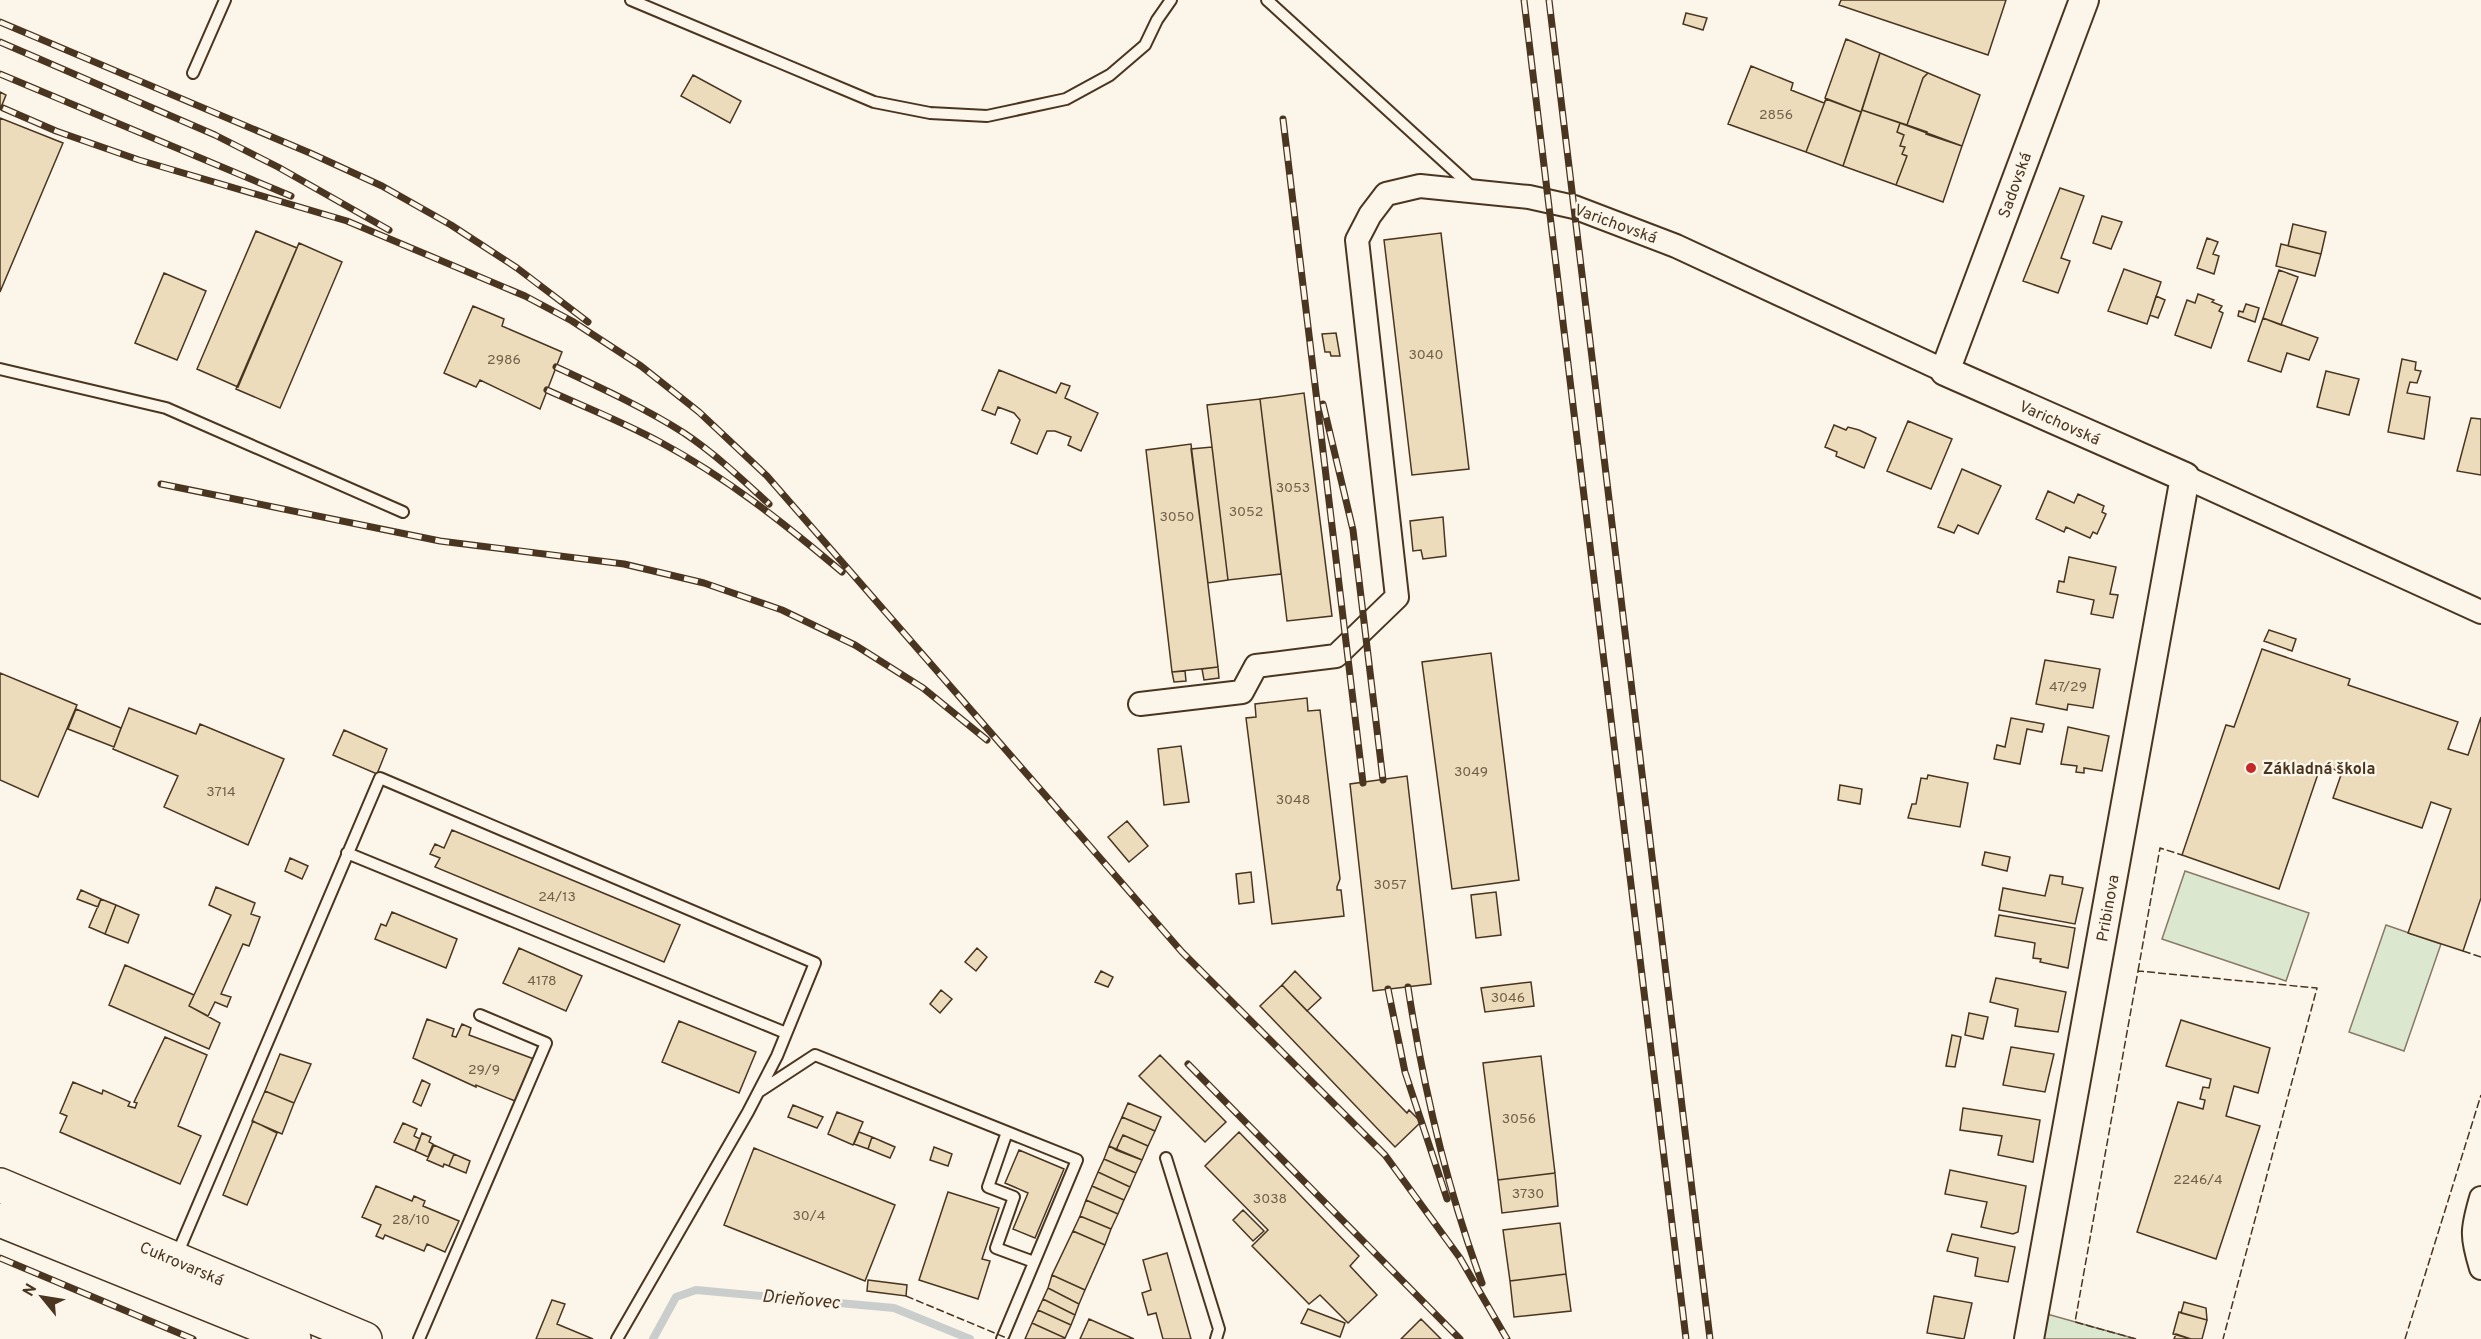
<svg xmlns="http://www.w3.org/2000/svg" width="2481" height="1339" viewBox="0 0 2481 1339" font-family="Overpass,sans-serif">
	<rect width="100%" height="100%" fill="#fbf6e9"/>
	<!-- green -->
	<path fill="#dce7d0" stroke="#887966" stroke-width="1.5" d="M2185,871L2309,913L2286,981L2162,939Z
		M2386,925L2441,944L2404,1051L2349,1032Z
		M2047,1314L2136,1339H2043Z"/>
	<g fill="none" stroke-linecap="round" stroke-linejoin="round">
		<!-- stream -->
		<path stroke="#c9cecd" stroke-width="8" d="M653,1339L676,1297L696,1290L894,1308L970,1339"/>
	</g>
	<!-- building -->
	<path fill="#ecdcbc" stroke="#4a3520" stroke-width="1.5" d="M1841,0H2006L1988,55L1839,5Z
		M1686,13L1707,18L1703,30L1683,24Z
		M1846,39L1880,53L1861,112L1825,98Z
		M1880,53L1928,73L1923,78L1907,125L1862,110Z
		M1751,66L1793,83L1791,90L1824,103L1826,99L1806,152L1728,124Z
		M1928,73L1980,95L1962,146L1926,134L1927,132L1907,125L1923,78Z
		M693,75L741,101L730,123L681,96Z
		M0,92L6,95L0,110Z
		M1826,99L1861,112L1843,166L1806,152Z
		M1862,110L1900,123L1897,132L1904,135L1900,146L1905,147L1902,154L1907,156L1896,185L1843,166Z
		M0,118L63,143L0,292Z
		M1900,123L1962,146L1943,202L1896,185L1907,156L1902,154L1905,147L1900,146L1904,135L1897,132Z
		M2060,188L2084,196L2061,258L2070,261L2058,293L2023,281Z
		M2102,216L2122,222L2111,249L2093,243Z
		M2293,224L2326,232L2321,254L2288,246Z
		M256,231L297,248L238,387L197,369Z
		M1441,233L1469,469L1412,475L1384,240Z
		M2207,238L2218,242L2213,254L2219,256L2214,274L2197,268Z
		M299,243L342,262L280,408L236,389Z
		M2281,244L2321,254L2315,276L2276,266Z
		M2124,269L2161,282L2147,324L2108,311Z
		M2279,270L2298,277L2281,325L2263,318Z
		M164,273L206,291L177,360L135,343Z
		M2198,294L2214,300L2212,302L2222,306L2219,311L2223,313L2211,348L2175,335L2187,300L2195,303Z
		M2156,296L2165,300L2158,318L2150,315Z
		M2246,304L2259,308L2255,322L2238,316L2239,311L2243,312Z
		M473,306L504,319L502,326L562,352L540,409L480,380L476,387L444,373Z
		M2263,318L2318,338L2309,360L2287,353L2281,372L2248,361Z
		M1336,333L1340,356H1331L1330,352H1325L1322,334Z
		M2402,359L2416,362L2415,370L2421,371L2417,383L2410,382L2407,393L2430,397L2424,439L2388,432Z
		M999,370L1056,393L1061,383L1070,386L1065,398L1098,413L1081,451L1068,445L1071,437L1055,431H1047L1037,454L1011,443L1020,420L1014,413L998,407L995,415L982,410Z
		M2326,371L2359,379L2349,415L2317,407Z
		M1304,393L1332,616L1287,621L1260,399Z
		M1260,399L1281,574L1228,580L1207,405Z
		M2471,418L2481,419V475L2457,471Z
		M1908,421L1952,439L1931,489L1887,471Z
		M1834,425L1846,430L1848,427L1859,430L1876,438L1864,468L1836,456L1837,452L1825,447Z
		M1191,444L1218,667L1172,672L1146,450Z
		M1212,447L1228,580L1208,583L1191,449Z
		M1962,469L2001,486L1978,534L1958,525L1954,533L1938,527Z
		M2048,491L2074,503L2078,494L2104,506L2102,512L2106,514L2097,534L2093,532L2090,538L2066,527L2064,532L2036,519Z
		M1443,517L1446,556L1423,559L1421,550L1413,551L1410,521Z
		M2069,557L2116,567L2110,594L2118,595L2113,618L2091,614L2094,600L2057,592L2059,581L2064,582Z
		M2269,630L2296,639L2292,651L2264,641Z
		M2262,649L2350,679L2348,685L2458,722L2448,749L2468,755L2481,717V898L2463,951L2408,933L2451,809L2431,802L2422,828L2333,798L2342,772L2321,765L2279,889L2182,855L2226,725L2234,727Z
		M1491,653L1519,880L1452,889L1422,662Z
		M2045,660L2100,669L2093,708L2068,704L2067,710L2036,704Z
		M1218,667L1219,678L1204,680L1202,669Z
		M1185,671L1186,681L1174,682L1172,672Z
		M0,673L77,705L38,797L0,780Z
		M1307,698L1308,711L1320,710L1340,879L1337,887V890H1341L1344,916L1272,924L1246,718L1256,717L1255,704Z
		M129,708L196,734L200,724L284,759L248,845L164,807L178,776L113,749Z
		M76,709L121,728L114,747L68,729Z
		M2011,718L2044,724L2042,732L2027,729L2020,764L1994,759L1997,745L2005,747Z
		M2068,727L2109,736L2102,771L2084,768V773L2076,772L2077,766L2061,764Z
		M344,730L387,749L377,774L333,755Z
		M1181,746L1189,802L1164,805L1158,749Z
		M1928,775L1968,783L1960,827L1908,818L1912,804H1916L1921,778L1927,779Z
		M1407,776L1431,984L1373,991L1350,784Z
		M1840,785L1862,789L1860,804L1838,800Z
		M1127,821L1148,846L1129,862L1108,837Z
		M452,830L680,925L664,962L435,867L440,858L430,854L435,844L444,848Z
		M1985,852L2010,857L2007,871L1982,865Z
		M290,858L308,866L302,879L285,871Z
		M1251,872L1254,902L1239,904L1236,874Z
		M2050,875L2063,877L2062,884L2083,888L2075,924L1999,910L2003,888L2045,896Z
		M216,887L255,903L251,914L260,917L249,946L243,944L221,994L231,997L227,1007L215,1002L208,1016L189,1006L231,915L209,905Z
		M81,890L101,899L98,907L77,899Z
		M1496,892L1501,935L1476,938L1471,895Z
		M101,899L116,905L105,934L89,927Z
		M116,905L139,915L128,943L105,934Z
		M392,912L457,939L446,968L375,939L381,924L386,926Z
		M1999,915L2075,928L2068,968L2040,962L2041,959L2033,958L2035,943L1995,936Z
		M519,948L582,976L566,1011L503,983Z
		M977,948L987,957L976,971L965,962Z
		M125,965L194,995L189,1006L220,1023L209,1049L109,1005Z
		M1101,971L1113,977L1108,987L1095,982Z
		M1295,971L1321,998L1307,1011L1282,985Z
		M1996,978L2066,992L2058,1032L2015,1026L2018,1009L1990,1002Z
		M1531,982L1534,1006L1485,1012L1481,988Z
		M1282,985L1407,1113L1409,1110L1421,1122L1395,1147L1260,1006Z
		M941,990L952,999L940,1013L930,1004Z
		M1969,1013L1988,1017L1983,1039L1965,1035Z
		M427,1019L454,1029L452,1036L456,1037L462,1024L471,1028L469,1035L534,1059L515,1101L476,1085V1087L413,1058Z
		M2181,1020L2270,1048L2258,1093L2234,1086L2226,1116L2260,1126L2216,1259L2137,1232L2178,1102L2203,1109L2205,1100L2200,1099L2203,1087L2209,1088L2211,1079L2166,1066Z
		M679,1021L756,1052L739,1093L662,1062Z
		M1952,1035L1961,1037L1955,1067L1946,1066Z
		M165,1037L207,1055L178,1126L201,1136L180,1184L60,1132L67,1116L60,1113L73,1082L102,1094L103,1090L130,1102L128,1106L135,1108L137,1103L134,1102Z
		M2011,1047L2054,1054L2045,1092L2003,1085Z
		M280,1054L311,1064L294,1103L265,1091Z
		M1160,1055L1226,1122L1205,1142L1139,1076Z
		M1541,1056L1555,1173L1498,1180L1483,1063Z
		M422,1080L430,1084L421,1106L413,1102Z
		M265,1091L294,1103L282,1134L252,1121Z
		M1128,1103L1161,1117L1155,1131L1122,1117Z
		M793,1105L823,1117L817,1128L788,1117Z
		M1963,1108L2040,1120L2033,1162L1998,1155L2002,1136L1960,1130Z
		M837,1112L863,1122L853,1145L828,1134Z
		M1122,1117L1155,1131L1148,1146L1123,1135L1116,1150L1109,1146Z
		M253,1121L277,1133L247,1205L223,1195Z
		M403,1123L417,1129L414,1136L420,1139L415,1151L394,1142Z
		M859,1132L872,1137L868,1149L854,1144Z
		M1239,1132L1359,1256L1350,1266L1377,1295L1348,1323L1320,1295L1309,1304L1252,1246L1268,1230L1205,1166Z
		M422,1133L431,1137L429,1142L433,1144L428,1157L415,1151Z
		M1123,1135L1148,1146L1142,1160L1116,1150Z
		M872,1137L895,1147L890,1158L868,1149Z
		M434,1145L454,1154L449,1166L444,1164L443,1167L427,1160Z
		M1109,1146L1142,1160L1136,1173L1104,1159Z
		M934,1147L952,1154L948,1166L930,1160Z
		M754,1148L895,1205L865,1281L724,1225Z
		M1019,1150L1064,1169L1035,1238L1013,1229L1028,1193L1005,1183Z
		M454,1154L470,1161L466,1173L449,1166Z
		M1104,1159L1136,1173L1130,1187L1098,1172Z
		M1950,1170L2026,1186L2018,1232L2013,1234L1981,1227L1987,1202L1945,1194Z
		M1098,1172L1130,1187L1124,1200L1092,1186Z
		M1555,1173L1558,1206L1502,1213L1498,1180Z
		M376,1186L412,1201L414,1196L425,1201L423,1206L459,1221L445,1252L427,1244L424,1251L385,1235L383,1239L376,1236L381,1225L362,1217Z
		M1092,1186L1124,1200L1118,1214L1086,1200Z
		M948,1192L999,1208L982,1259L990,1261L978,1299L919,1280Z
		M1086,1200L1118,1214L1111,1229L1080,1216Z
		M1243,1210L1264,1231L1253,1241L1233,1220Z
		M1080,1216L1111,1229L1105,1245L1073,1231Z
		M1560,1223L1566,1274L1510,1281L1503,1230Z
		M1073,1231L1105,1245L1085,1290L1052,1275Z
		M1952,1234L2015,1247L2008,1282L1975,1276L1978,1258L1947,1251Z
		M1167,1253L1191,1339H1163L1156,1313L1148,1315L1142,1293L1151,1290L1143,1260Z
		M1566,1274L1571,1311L1514,1317L1510,1281Z
		M1052,1275L1085,1290L1079,1304L1048,1288Z
		M868,1280L907,1285L906,1296L867,1291Z
		M1048,1288L1079,1304L1075,1315L1043,1299Z
		M1934,1296L1972,1303L1964,1339L1927,1333Z
		M1043,1299L1075,1315L1071,1325L1038,1310Z
		M552,1300L565,1304L557,1324L593,1339H536Z
		M2184,1302L2206,1308L2207,1320L2181,1313Z
		M1308,1309L1345,1323L1340,1337L1301,1323Z
		M1038,1310L1071,1325L1065,1338L1032,1323Z
		M2179,1312L2207,1320L2202,1339H2191L2173,1334Z
		M1089,1319L1134,1339H1080Z
		M1421,1319L1441,1339H1401Z
		M1032,1323L1065,1338L1064,1339H1025Z
		M2176,1334L2191,1339H2174Z"/>
	<g fill="none" stroke-linecap="round" stroke-linejoin="round">
		<defs>
			<path id="service" d="M631,0L874,102L930,113L987,116L1066,99L1110,75L1145,45L1157,20L1171,0
				M1267,0L1473,188
				M193,73L225,0
				M0,369L166,408L403,512
				M347,853L786,1033
				M760,1091L815,1055L1077,1160L1002,1339
				M1007,1132L988,1187L1014,1197L996,1248L1034,1262
				M1166,1158L1219,1329L1216,1339
				M176,1257L380,778L815,963L777,1056L748,1112L617,1339
				M419,1339L546,1043L480,1015"/>
			<path id="minor" d="M2185,477L2481,612
				M1140,704L1242,692L1256,666L1336,656L1397,597L1357,240L1370,215L1386,194L1420,186L1529,197L1574,207L1676,246L1945,371
				M2481,1198C2472,1229 2471,1236 2481,1268"/>
			<path id="tertiary" d="M2029,1339L2185,477L1945,371L2084,0"/>
			<path id="primary" d="M0,1185L365,1339
				M0,1220L294,1339"/>
		</defs>
		<!-- service casing -->
		<use href="#service" stroke="#4a3520" stroke-width="14"/>
		<!-- minor casing -->
		<use href="#minor" stroke="#4a3520" stroke-width="26"/>
		<!-- tertiary casing -->
		<use href="#tertiary" stroke="#4a3520" stroke-width="32"/>
		<!-- primary casing -->
		<use href="#primary" stroke="#4a3520" stroke-width="36"/>
		<!-- service -->
		<use href="#service" stroke="#fbf6e9" stroke-width="10"/>
		<!-- minor -->
		<use href="#minor" stroke="#fbf6e9" stroke-width="22"/>
		<!-- tertiary -->
		<use href="#tertiary" stroke="#fbf6e9" stroke-width="28"/>
		<!-- primary -->
		<use href="#primary" stroke="#fbf6e9" stroke-width="33"/>
		<defs>
			<path id="rail" d="M1524,0L1686,1339
				M1549,0L1710,1339
				M0,22L310,153L382,186L451,225L517,268L588,322
				M0,42L215,135L278,167L389,230
				M0,74L291,196
				M3,108L56,131L139,160L347,221L525,296L572,321L641,366L699,412L767,476L1182,952L1385,1155L1460,1258L1507,1339
				M1283,119L1363,783
				M556,367C599,387 643,407 684,433C714,453 742,479 769,504
				M547,390C585,407 623,422 660,442C727,478 784,523 842,572
				M1323,404L1353,530L1383,780
				M161,484L440,541L624,564L704,583L782,610L855,645L923,688L987,740
				M1408,987C1423,1086 1447,1188 1482,1283
				M1388,989L1405,1072L1447,1199
				M1188,1064L1460,1339
				M0,1258L193,1339"/>
		</defs>
		<!-- rail casing -->
		<use href="#rail" stroke="#4a3520" stroke-width="7"/>
		<!-- rail -->
		<use href="#rail" stroke="#fbf6e9" stroke-width="4.5" stroke-dasharray="14" stroke-linecap="butt"/>
		<!-- fence -->
		<path stroke="#4a3520" stroke-width="1.5" stroke-dasharray="8 3" stroke-linecap="butt" d="M2463,951L2481,957
			M2138,971L2160,848L2182,855
			M906,1296L1009,1339
			M2136,1339L2075,1322L2138,971L2317,988L2223,1339
			M2405,1339L2481,1095"/>
	</g>
	<!-- markers -->
	<circle fill="#c62828" stroke="#fbf6e9" stroke-width="2" cx="2251" cy="768" r="6"/>
	<g text-anchor="middle" stroke-width="4.5" stroke-linejoin="round" paint-order="stroke">
		<!-- number labels -->
		<g font-size="14" fill="#725f47">
			<text x="1776" y="119">2856</text>
			<text x="1426" y="359">3040</text>
			<text x="504" y="364">2986</text>
			<text x="1293" y="492">3053</text>
			<text x="1246" y="516">3052</text>
			<text x="1177" y="521">3050</text>
			<text x="2068" y="691">47/29</text>
			<text x="1471" y="776">3049</text>
			<text x="221" y="796">3714</text>
			<text x="1293" y="804">3048</text>
			<text x="1390" y="889">3057</text>
			<text x="557" y="901">24/13</text>
			<text x="542" y="985">4178</text>
			<text x="1508" y="1002">3046</text>
			<text x="484" y="1074">29/9</text>
			<text x="1519" y="1123">3056</text>
			<text x="2198" y="1184">2246/4</text>
			<text x="1528" y="1198">3730</text>
			<text x="1270" y="1203">3038</text>
			<text x="809" y="1220">30/4</text>
			<text x="411" y="1224">28/10</text>
		</g>
		<!-- street labels -->
		<g font-size="16" fill="#4a3520" stroke="#fbf6e9">
			<text transform="translate(2014 185) rotate(-70)" y="6">Sadovská</text>
			<text transform="translate(1616 223) rotate(20)" y="6">Varichovská</text>
			<text transform="translate(2060 422) rotate(24)" y="6">Varichovská</text>
			<text transform="translate(2107 908) rotate(-80)" y="6">Pribinova</text>
			<text transform="translate(182 1263) rotate(23)" y="6">Cukrovarská</text>
		</g>
		<!-- poi labels -->
		<g font-size="16" font-weight="bold" fill="#4a3520" stroke="#fbf6e9" text-anchor="start">
			<text x="2263" y="774">Základná škola</text>
		</g>
		<!-- water labels -->
		<g font-size="18" font-style="italic" fill="#4a3520" stroke="#fbf6e9">
			<text transform="translate(801 1299) rotate(5)" y="6">Drieňovec</text>
		</g>
	</g>
	<!-- north arrow -->
	<g transform="translate(42 1297) rotate(300)" stroke="#fbf6e9" stroke-width="4.5" paint-order="stroke">
	<path d="M0-4.5L10 22L0 15L-10 22Z" fill="#4a3520"/>
	<text y="-9" font-size="16" font-weight="bold" text-anchor="middle" fill="#4a3520">N</text>
	</g>
</svg>
